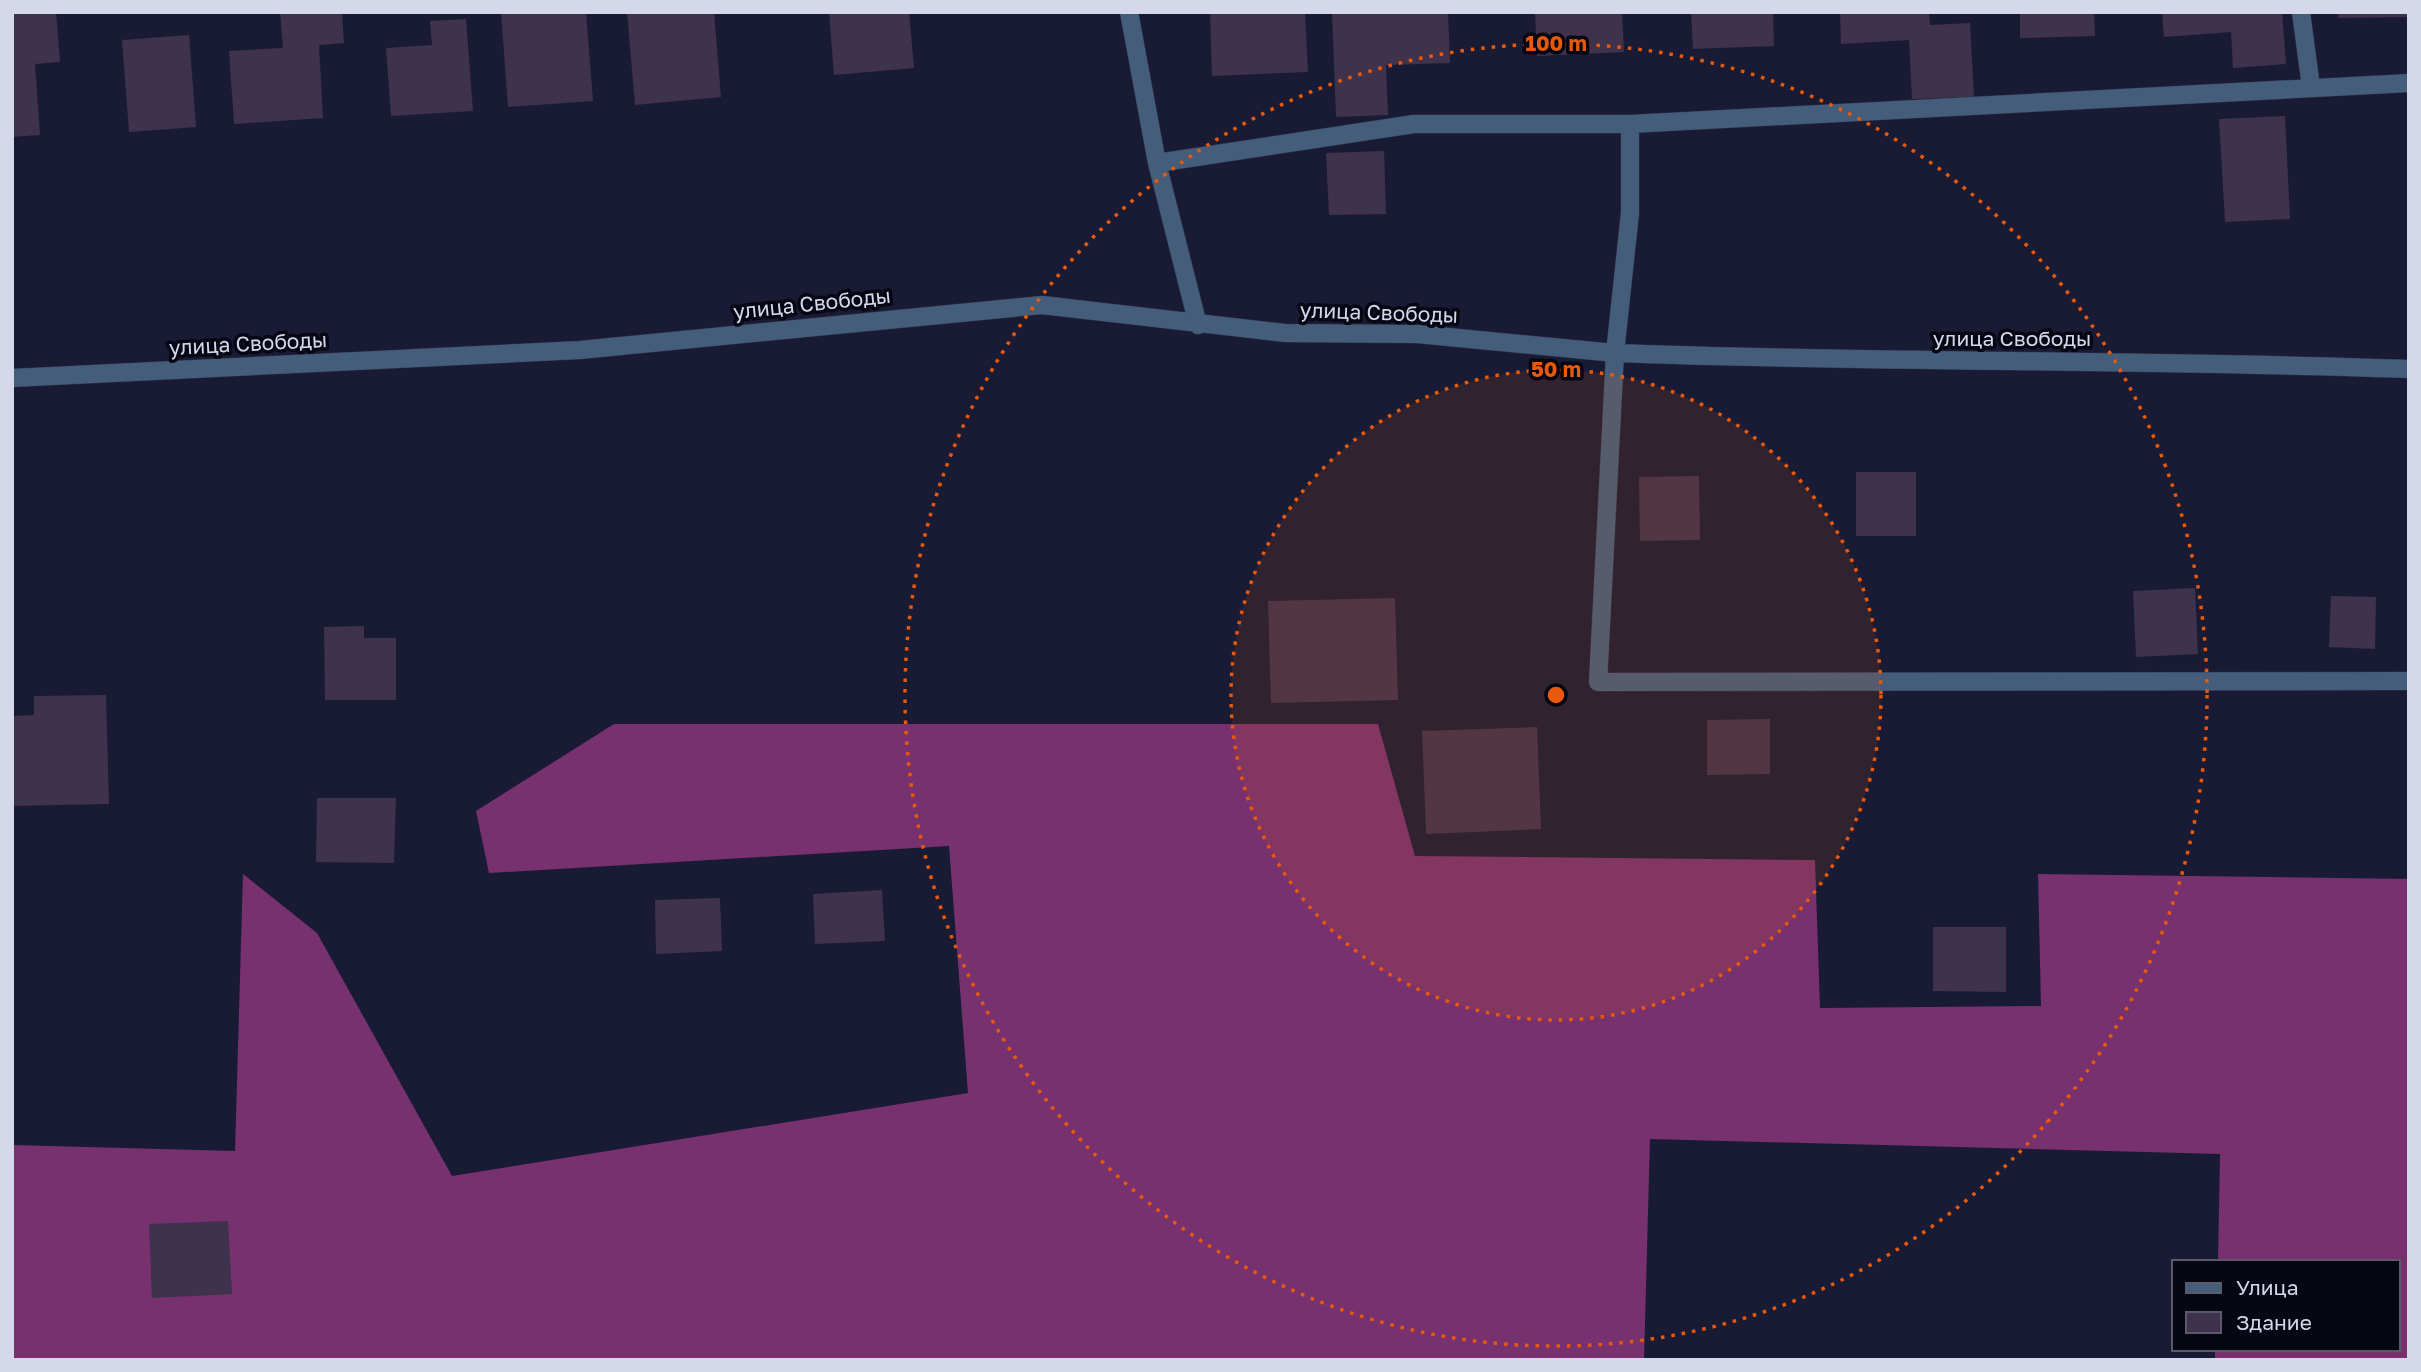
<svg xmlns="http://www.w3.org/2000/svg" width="2421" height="1372" viewBox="0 0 2421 1372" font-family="'Golos Text',sans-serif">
	<rect width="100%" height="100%" fill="#191b35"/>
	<!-- forest -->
	<path fill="#76316e" d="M614,724H1378L1415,856L1815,860L1820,1008L2041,1006L2038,874L2409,879V1360H2215V1349H2398V1262H2218L2220,1154L1650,1139L1644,1360H12V1145L235,1151L243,874L317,933L452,1176L968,1093L949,846L489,873L476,811Z"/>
	<!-- building -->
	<path fill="#3e324d" d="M12,12H56L60,62L35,64L40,135L12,137Z
		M280,12H342L344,43L319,45L323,118L234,124L229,51L283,48Z
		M501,12H586L593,101L508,107Z
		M627,12H714L721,97L635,105Z
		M829,12H909L914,68L834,75Z
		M1210,12H1305L1308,72L1212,76Z
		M1332,12H1448L1450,63L1386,65L1388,115L1336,117Z
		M1535,12H1622L1624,52L1537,56Z
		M1691,12H1773L1774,46L1693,49Z
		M1840,12H1929L1930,25L1970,23L1974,97L1912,99L1909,40L1841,44Z
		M2020,12H2094L2095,36L2020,38Z
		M2162,12H2282L2286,64L2233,68L2231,32L2164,37Z
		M2338,12H2409V17L2338,18Z
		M466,19L473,111L391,116L386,48L432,45L430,21Z
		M189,35L196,127L129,132L122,40Z
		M2285,116L2290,219L2225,222L2219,119Z
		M1384,151L1386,214L1329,215L1326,153Z
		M1856,472H1916V536H1856Z
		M1699,476L1700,540L1640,541L1639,477Z
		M2195,588L2198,654L2136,657L2133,591Z
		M2331,596L2376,597L2375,649L2329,647Z
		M1395,598L1398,700L1271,703L1268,601Z
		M364,626V638H396V700H325L324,627Z
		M106,695L109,804L12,806V716L34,715V696Z
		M1770,719V774L1707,775V720Z
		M1537,727L1541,829L1426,834L1422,731Z
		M317,798H396L394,863L316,862Z
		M882,890L885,941L815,944L813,894Z
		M720,898L722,951L656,954L655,900Z
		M1933,927H2006V992L1933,991Z
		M228,1221L232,1294L152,1298L149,1224Z"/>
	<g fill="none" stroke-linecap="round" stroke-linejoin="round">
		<defs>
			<path id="lane" d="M2301,12L2311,87
				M1615,353L1598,682L2409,681"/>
			<path id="street" d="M1129,12L1157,163L1198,325
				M1157,163L1414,124H1630L2409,83
				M1615,353C1879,363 2144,359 2409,369
				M12,378L580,350L1042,305L1285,333L1417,334L1615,353L1630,213V124"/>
		</defs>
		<!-- lane casing -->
		<use href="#lane" stroke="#33354e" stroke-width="19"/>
		<!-- street casing -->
		<use href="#street" stroke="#33354e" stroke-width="19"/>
		<!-- lane -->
		<use href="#lane" stroke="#435d7a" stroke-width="18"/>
		<!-- street -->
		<use href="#street" stroke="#435d7a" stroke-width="18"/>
	</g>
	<!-- distance rings -->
	<circle cx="1556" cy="695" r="325" fill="#e8590c" fill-opacity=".12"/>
	<g fill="none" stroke="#e8590c" stroke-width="3.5" stroke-dasharray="3.5 7">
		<circle cx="1556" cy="695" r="325"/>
		<circle cx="1556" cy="695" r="651"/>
	</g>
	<g text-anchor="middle" stroke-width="7" stroke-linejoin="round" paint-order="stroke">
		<!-- street labels -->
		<g font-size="21" fill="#d5d8ea" stroke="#060712">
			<text transform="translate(812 304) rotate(-6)" y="7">улица Свободы</text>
			<text transform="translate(1379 313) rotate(2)" y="7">улица Свободы</text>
			<text x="2012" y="346">улица Свободы</text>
			<text transform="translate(248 344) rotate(-3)" y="7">улица Свободы</text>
		</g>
	</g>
	<circle cx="1556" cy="695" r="10" fill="#e8590c" stroke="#060712" stroke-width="3.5"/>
	<g font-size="21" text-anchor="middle" font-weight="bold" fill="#e8590c" stroke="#060712" stroke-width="7" stroke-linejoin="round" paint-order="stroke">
		<text x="1556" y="51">100 m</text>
		<text x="1556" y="377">50 m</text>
	</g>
	<!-- border -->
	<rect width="2421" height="1372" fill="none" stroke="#d5d8ea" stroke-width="28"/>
	<!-- legend -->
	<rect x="2172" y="1260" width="228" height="91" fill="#060712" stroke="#595b68" stroke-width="2"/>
	<rect x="2186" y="1283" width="35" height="10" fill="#435d7a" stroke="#595b68" stroke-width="2"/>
	<text x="2236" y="1295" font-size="21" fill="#d5d8ea">Улица</text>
	<rect x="2186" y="1312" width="35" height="21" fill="#3e324d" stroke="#595b68" stroke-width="2"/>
	<text x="2236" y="1330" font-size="21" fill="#d5d8ea">Здание</text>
</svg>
